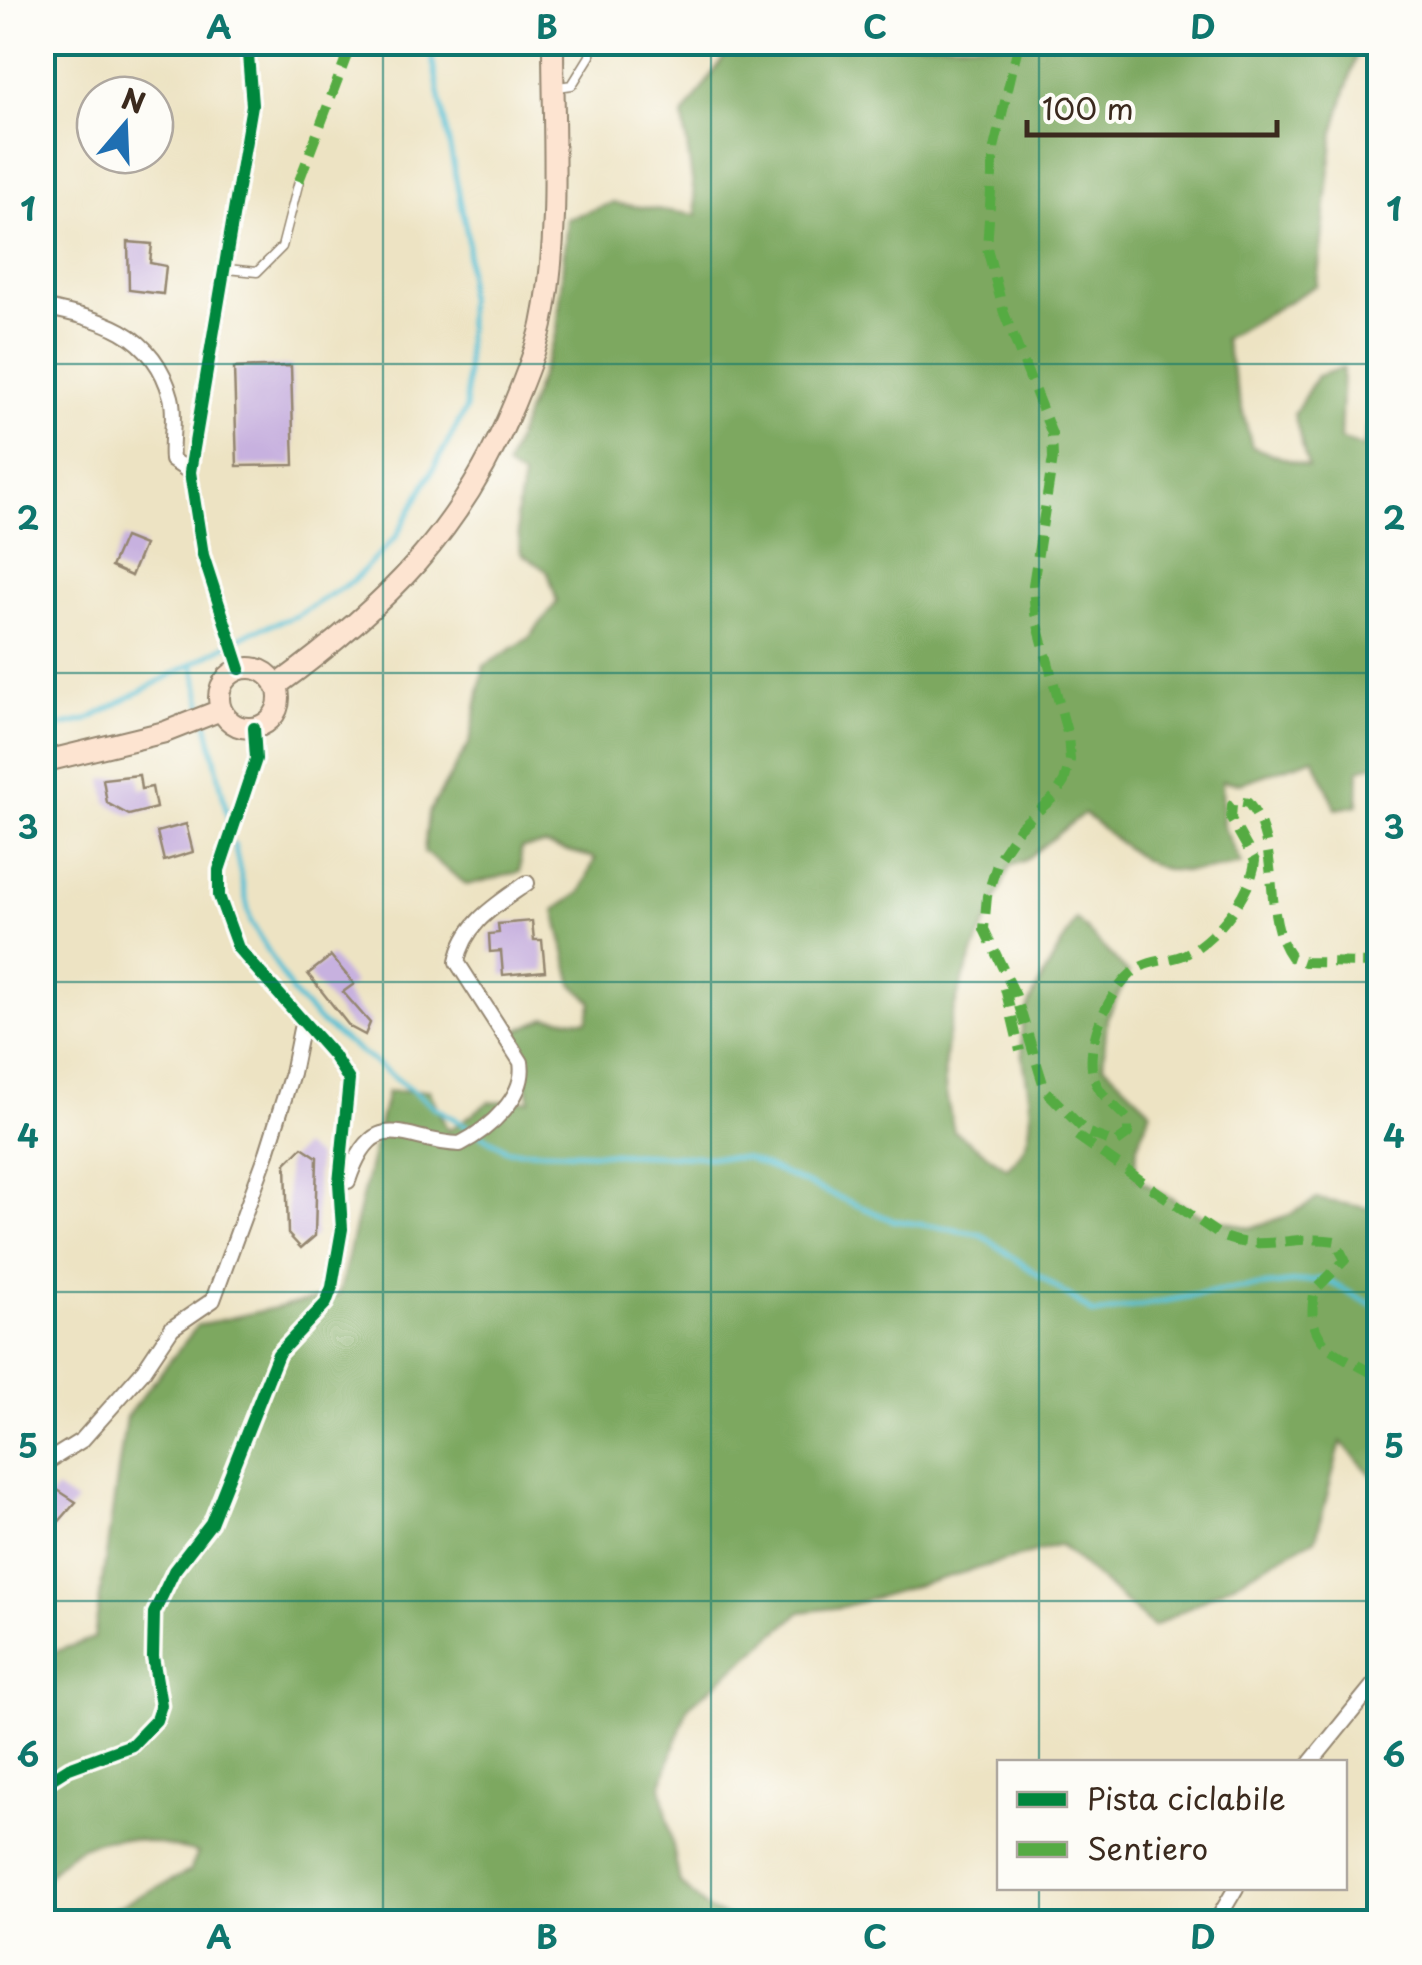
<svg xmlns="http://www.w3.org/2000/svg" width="1422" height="1965" viewBox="0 0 1422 1965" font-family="'Playpen Sans',sans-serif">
	<rect width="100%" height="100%" fill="#fdfcf7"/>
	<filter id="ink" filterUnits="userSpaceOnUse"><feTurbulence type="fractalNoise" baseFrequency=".01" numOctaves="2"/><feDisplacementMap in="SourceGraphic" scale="20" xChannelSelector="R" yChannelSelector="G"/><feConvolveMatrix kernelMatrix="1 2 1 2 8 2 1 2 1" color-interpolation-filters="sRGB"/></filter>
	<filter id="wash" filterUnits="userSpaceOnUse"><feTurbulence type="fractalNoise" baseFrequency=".0048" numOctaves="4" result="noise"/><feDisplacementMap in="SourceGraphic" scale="40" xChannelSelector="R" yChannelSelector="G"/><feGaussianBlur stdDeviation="2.25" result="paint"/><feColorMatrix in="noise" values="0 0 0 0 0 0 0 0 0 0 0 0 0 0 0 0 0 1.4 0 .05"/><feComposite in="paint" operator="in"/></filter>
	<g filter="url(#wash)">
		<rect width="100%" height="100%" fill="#ede3c3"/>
		<!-- forest -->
		<path fill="#7da860" stroke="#5c693f" stroke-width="2.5" d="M734,43H1360L1334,132L1317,285L1224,339L1252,447L1308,467L1294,414L1317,376L1343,368L1340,439L1363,448L1370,414L1379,406V763L1359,769L1358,805L1336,809L1314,758L1240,783L1222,781L1223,826L1241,864C1154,882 1148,866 1084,813L1024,861L1010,866C984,933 940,1010 945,1084C946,1100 951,1116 954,1131L1007,1168C1057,1126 1009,1061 1025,1015C1037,982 1060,950 1076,919L1129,974L1107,1018L1103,1064L1151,1110L1137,1146L1136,1178L1199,1214L1250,1228L1289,1215L1317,1199L1379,1210V1483L1341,1442L1316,1538L1153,1627L1060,1545L842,1607L801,1612L688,1707L661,1785L680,1883L710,1911L745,1922H275L244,1906L208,1922H86L190,1871L198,1853C132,1837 86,1822 43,1883V1656L94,1638L126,1417L198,1325L339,1294L387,1092L429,1090L448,1131L489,1102L530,1100L515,1032L547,1017L587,1021L592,1002L573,985L555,910L581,892L595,858L544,845L521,848L520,872L467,885L424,852L428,814L470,742L484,666L529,638L557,602L548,572L521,553L516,517L523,478L506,467L557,332L567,219L612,203L697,215L683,116Z"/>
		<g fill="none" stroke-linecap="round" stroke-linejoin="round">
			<!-- stream -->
			<path stroke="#57c0d4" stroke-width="5" d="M193,663L204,711
				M207,722L229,823
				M42,730L87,720L253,631L296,616L354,580L396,537L466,409L468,239L429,42
				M234,844L251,922L294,995L321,1023L436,1108L507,1150L746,1158L892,1220L980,1234L1094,1314L1219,1291L1324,1279L1380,1309"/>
		</g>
		<g id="blocks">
			<!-- building -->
			<path fill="#c7b1df" d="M128,242L152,244L150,263L166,266L163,294L129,290Z
				M291,366L294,465L237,466L234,368Z
				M124,537L144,545L131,576L111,567Z
				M139,775L141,789L152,787L156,808L129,815L107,803L103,779Z
				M186,824L193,852L164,861L157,832Z
				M532,921L534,940H542L545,971L503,975L501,951L490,952L489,934L499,933L498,924Z
				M331,956L354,984L343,992L370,1023L365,1035L350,1027L308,974Z
				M302,1147L317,1157L315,1236L301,1248L288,1234L286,1163Z
				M56,1489L76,1502L42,1541V1496L48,1500Z"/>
		</g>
	</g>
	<g filter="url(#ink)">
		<use href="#blocks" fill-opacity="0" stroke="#948670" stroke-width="2.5"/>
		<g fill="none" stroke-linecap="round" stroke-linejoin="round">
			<defs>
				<path id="service" d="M558,87L572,85L590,56L591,42
					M227,269L257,272L282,247L299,181"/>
				<path id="minor" d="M42,307C100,319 153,330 171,397C176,415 170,440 172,460L190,472
					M240,669L203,555L190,472L252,105L247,42
					M339,1183L348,1181C374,1103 403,1142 460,1144C489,1129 527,1096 521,1062L457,962C465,922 495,906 527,883
					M42,1465L82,1440L144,1370L172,1328L213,1300L267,1153L292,1073L302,1024
					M1311,1762L1380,1677
					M42,1785L69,1768L132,1745L156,1720L161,1705L153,1657L154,1613L174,1571L211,1523L278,1354L326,1303L332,1287L342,1229L339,1183L349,1080L333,1055L238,948L219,896V870L256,759L254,728
					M1216,1922L1236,1888"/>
				<path id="secondary" d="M219 698a30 30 0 1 1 60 0a30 30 0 1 1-60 0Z
					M276,686C386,606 461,532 514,404C524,379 536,352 542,325C561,234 553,135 553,42
					M42,762L165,732L221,710"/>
			</defs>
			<!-- service casing -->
			<use href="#service" stroke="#948670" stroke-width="11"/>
			<!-- minor casing -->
			<use href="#minor" stroke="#948670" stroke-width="18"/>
			<!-- secondary casing -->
			<use href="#secondary" stroke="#948670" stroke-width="24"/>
			<!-- service -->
			<use href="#service" stroke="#fff" stroke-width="8"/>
			<!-- minor -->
			<use href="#minor" stroke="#fff" stroke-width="14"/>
			<!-- secondary -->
			<use href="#secondary" stroke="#fde4d1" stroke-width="20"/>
			<!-- quiet -->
			<path stroke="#55ab43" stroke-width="10" stroke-dasharray="20 10" stroke-linecap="butt" d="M1019,42L994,148L987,248L1004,313L1052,434L1053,458L1033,585L1035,614L1068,736L1070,760L1064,782L1054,797L1020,827L999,858L987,896L984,929L1016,996L1045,1090L1086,1132L1116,1143L1128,1134V1120C1118,1108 1104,1099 1097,1085C1079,1053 1109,988 1137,969C1151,960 1167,961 1181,956C1213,944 1252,894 1255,861L1231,819L1232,805L1237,801L1248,803C1283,845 1261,917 1291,957L1305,962L1380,963
				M299,181L352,42
				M1005,988L1020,1051
				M1077,1136L1221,1236C1260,1253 1295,1234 1335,1241L1345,1260L1315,1290C1302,1348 1342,1354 1380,1378"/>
			<defs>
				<path id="cycleway" d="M240,669L203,555L190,472L252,105L247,42
					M42,1785L69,1768L132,1745L156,1720L161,1705L153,1657L154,1613L174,1571L211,1523L278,1354L326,1303L332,1287L342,1229L339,1183L349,1080L333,1055L238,948L219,896V870L256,759L254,728"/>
			</defs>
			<!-- cycleway casing -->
			<use href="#cycleway" stroke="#fdfcf7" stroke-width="19"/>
			<!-- cycleway -->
			<use href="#cycleway" stroke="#00873e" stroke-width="12"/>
		</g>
	</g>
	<!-- grid -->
	<path fill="none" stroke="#0f766e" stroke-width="2.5" stroke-opacity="0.55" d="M383,42V1922M711,42V1922M1039,42V1762M42,364H1380M42,673H1380M42,982H1380M42,1292H1380M42,1601H1380M1039,1888V1922"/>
	<!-- margin -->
	<rect width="1422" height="1965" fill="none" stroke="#fdfcf7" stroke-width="110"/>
	<!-- legend -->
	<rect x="997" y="1760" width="350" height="130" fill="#fdfcf7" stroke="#afa8a0" stroke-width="2.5"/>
	<rect x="1017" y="1792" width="50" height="15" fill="#00873e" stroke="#afa8a0" stroke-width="2.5"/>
	<text x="1087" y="1810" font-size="30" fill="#3b2a1e">Pista ciclabile</text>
	<rect x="1017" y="1842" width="50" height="15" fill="#55ab43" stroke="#afa8a0" stroke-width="2.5"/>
	<text x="1087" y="1860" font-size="30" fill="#3b2a1e">Sentiero</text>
	<!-- north arrow -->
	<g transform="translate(125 125) rotate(19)"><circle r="48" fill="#fdfcf7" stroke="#afa8a0" stroke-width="2.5"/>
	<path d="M0-8L18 38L0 25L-18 38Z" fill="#1f6fb2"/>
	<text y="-15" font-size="28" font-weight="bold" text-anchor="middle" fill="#3b2a1e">N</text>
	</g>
	<!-- scale -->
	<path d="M1027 120v15h250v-15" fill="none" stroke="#3b2a1e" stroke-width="5"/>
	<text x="1042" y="120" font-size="30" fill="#3b2a1e" stroke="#fdfcf7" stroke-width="8" paint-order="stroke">100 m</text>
	<rect x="55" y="55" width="1312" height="1855" fill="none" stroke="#0f766e" stroke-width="4"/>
	<g font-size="32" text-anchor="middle" font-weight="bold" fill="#0f766e">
		<text x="219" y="39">A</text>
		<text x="547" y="39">B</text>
		<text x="875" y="39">C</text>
		<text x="1203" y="39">D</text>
		<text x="28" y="221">1</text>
		<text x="1394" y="221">1</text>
		<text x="28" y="530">2</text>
		<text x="1394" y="530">2</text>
		<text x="28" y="839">3</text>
		<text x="1394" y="839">3</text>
		<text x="28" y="1148">4</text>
		<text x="1394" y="1148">4</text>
		<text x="28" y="1458">5</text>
		<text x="1394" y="1458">5</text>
		<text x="28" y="1767">6</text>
		<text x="1394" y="1767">6</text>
		<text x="219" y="1949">A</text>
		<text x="547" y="1949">B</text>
		<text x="875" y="1949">C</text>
		<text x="1203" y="1949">D</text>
	</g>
</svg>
